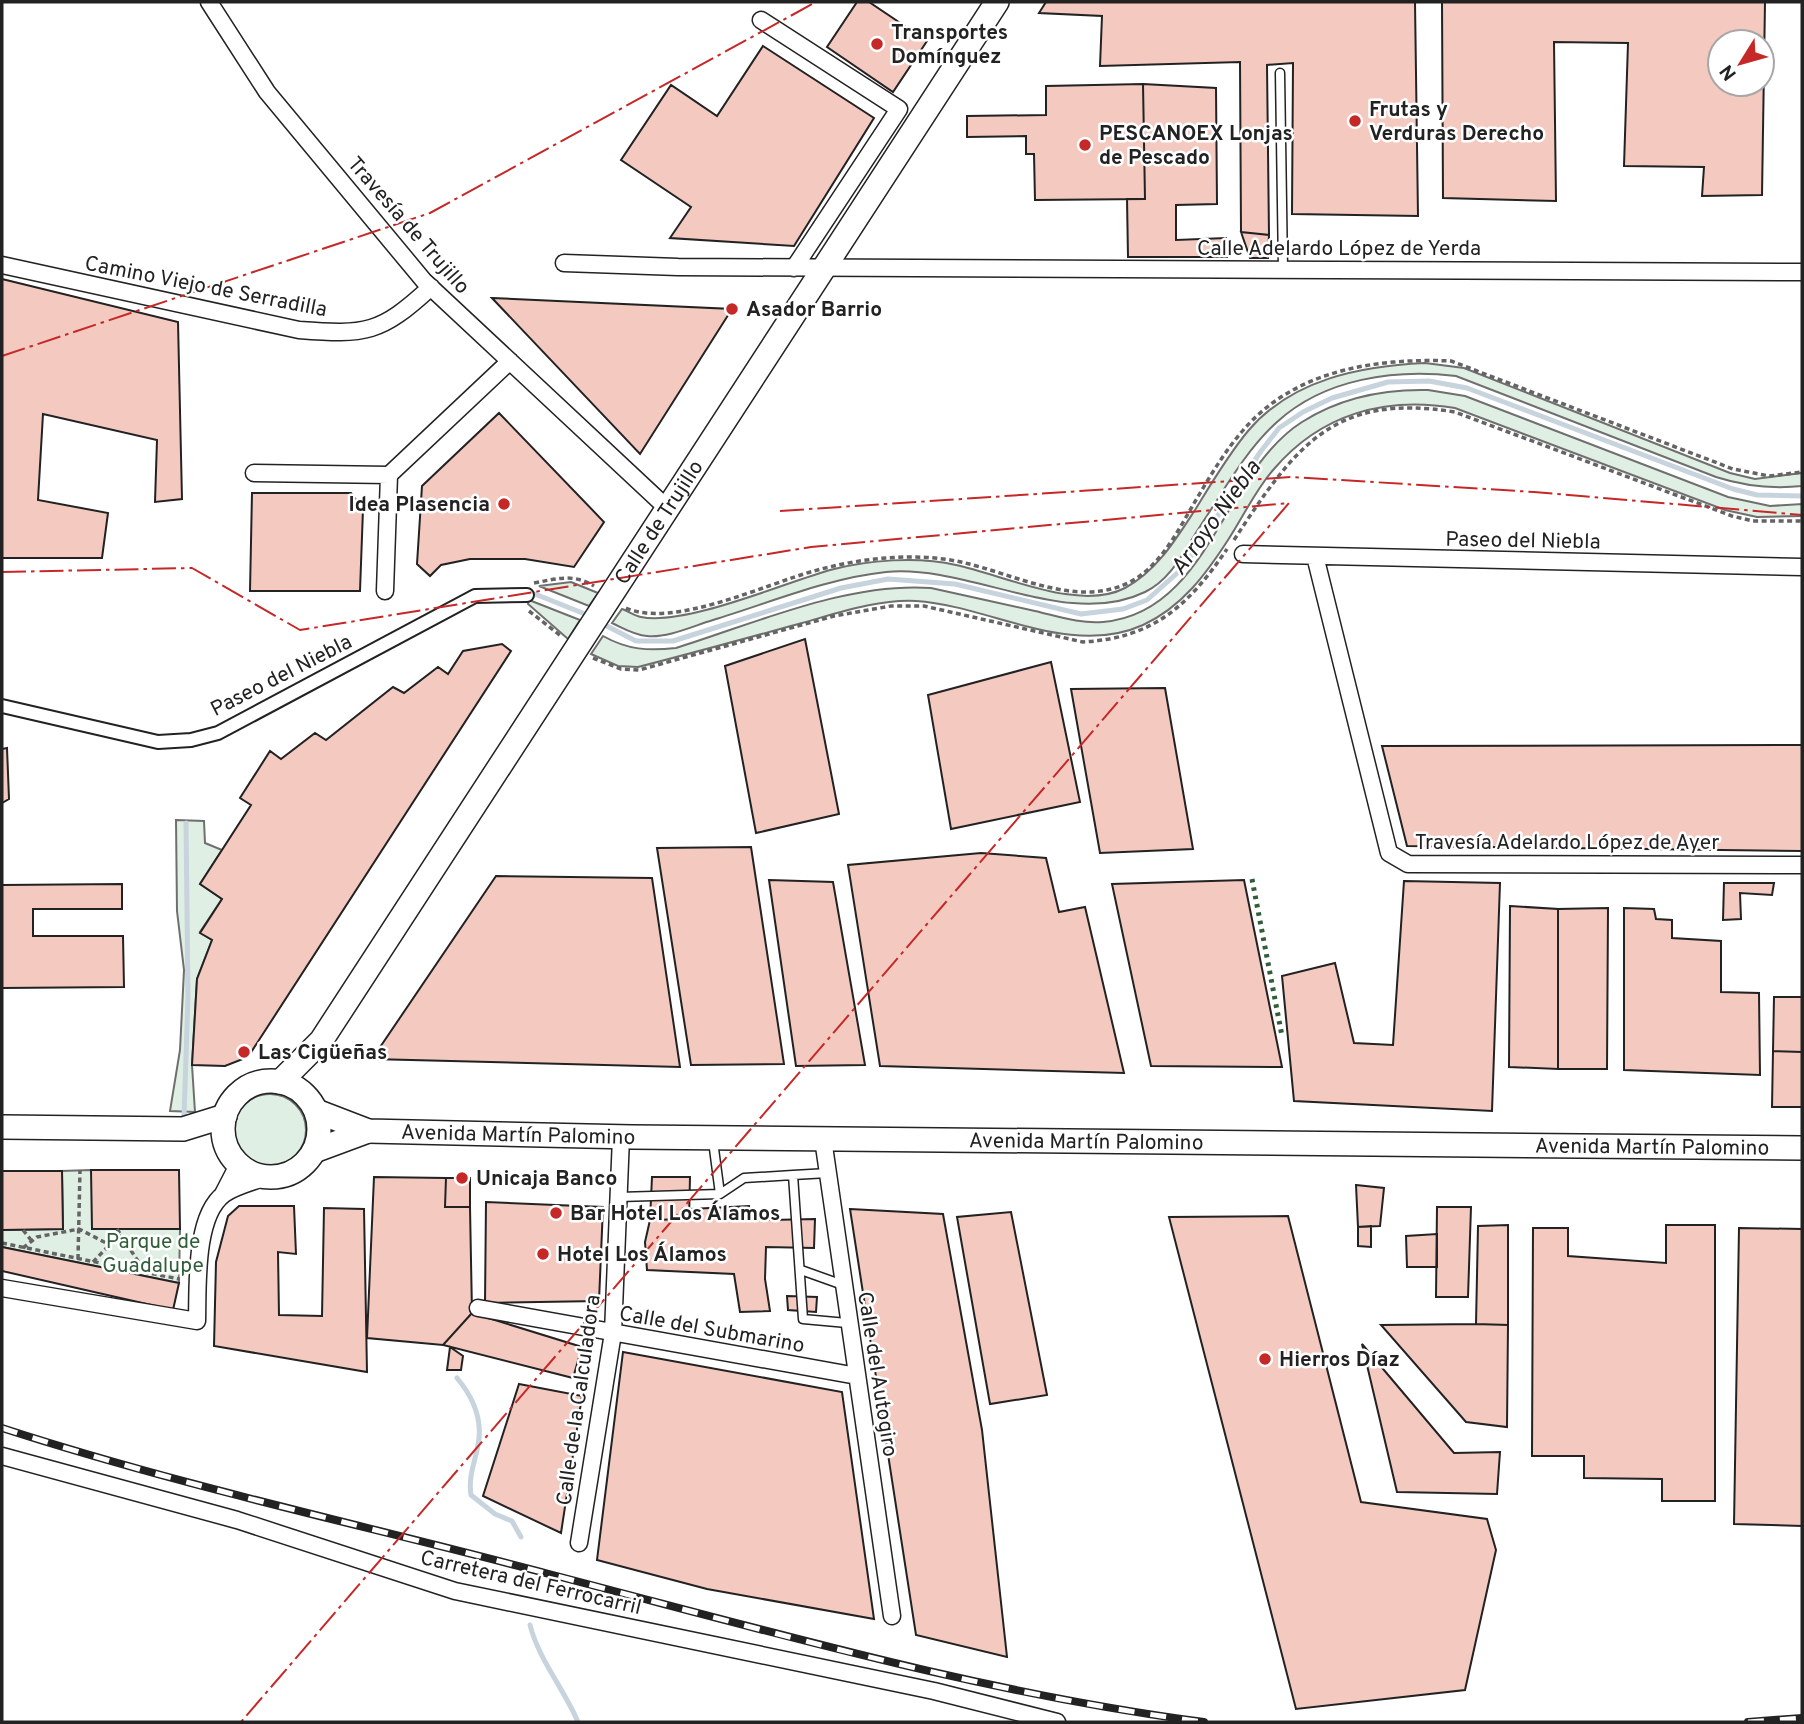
<svg xmlns="http://www.w3.org/2000/svg" width="1804" height="1724" viewBox="0 0 1804 1724" font-family="Overpass,sans-serif">
	<rect width="100%" height="100%" fill="#fff"/>
	<!-- green -->
	<path fill="#e0efe3" stroke="#6f6f6f" stroke-width="2" d="M1425,363L1464,368L1730,473L1755,479L1802,473V486C1773,489 1744,486 1716,477L1456,376C1395,369 1325,378 1277,422C1245,451 1223,492 1199,528C1184,551 1171,580 1145,592C1067,630 970,564 886,572C828,578 769,603 713,620C693,626 668,638 647,636C634,635 623,628 612,623L622,609C628,611 635,616 641,617C685,626 784,583 830,570C868,560 917,556 956,565C1004,575 1079,612 1125,588C1157,571 1176,539 1195,510C1211,484 1228,455 1248,431C1292,379 1361,366 1425,363Z
		M1428,390L1465,396L1728,497L1770,506L1802,504V516L1757,517L1725,510L1455,408C1385,396 1321,414 1274,469C1256,489 1243,517 1228,540C1206,574 1182,607 1143,625C1070,658 991,606 916,601C878,599 838,613 802,623C747,638 693,653 638,667L618,666L591,654L603,636C628,650 648,651 676,648C756,623 847,582 931,588C966,596 1000,603 1035,611C1057,616 1080,624 1103,622C1209,613 1223,472 1302,422C1341,397 1383,389 1428,390Z
		M571,582L598,593L589,606L539,586Z
		M529,600L580,620L568,639L528,604Z
		M176,820L204,821L205,843L222,850L200,884L222,899L200,932L212,940L197,979L192,1065L195,1112L170,1111L180,1050L184,970L177,911Z
		M234 1130a36 36 0 1 1 72 0a36 36 0 1 1-72 0Z
		M91,1170L180,1229L179,1283L2,1247V1230L63,1229L62,1171Z"/>
	<g fill="none" stroke-linecap="round" stroke-linejoin="round">
		<!-- stream -->
		<path stroke="#c7d3dd" stroke-width="5" d="M535,594L590,616
			M601,623L636,641H673L841,588L888,579L955,584L1081,614L1123,609L1147,600L1183,568L1261,451L1279,428L1303,412L1332,398L1388,382L1429,381L1467,388L1733,489L1757,495L1802,496
			M184,1117L188,997L186,823
			M457,1378C473,1397 483,1420 478,1445C475,1462 468,1477 471,1495L495,1514L512,1521L521,1537
			M530,1625C539,1660 564,1689 578,1722"/>
	</g>
	<!-- building -->
	<path fill="#f3c9c0" stroke="#222" stroke-width="2" fill-rule="evenodd" d="M857,2H869L927,41L893,92L827,47Z
		M1046,2H1415L1418,216L1292,214L1293,63L1267,65L1269,235L1241,232L1240,62L1100,66L1102,16L1039,13Z
		M1442,2H1765L1762,195L1702,196L1704,167L1624,166L1628,43L1554,42L1556,201L1443,198ZM1720,42H1762V84H1720Z
		M763,46L874,118L794,246L670,238L691,207L621,160L671,85L717,116Z
		M1143,84L1145,199L1035,200L1034,154H1026V136L967,137V116L1046,115V86Z
		M1143,84L1216,88L1217,204L1176,205V240L1226,238L1227,257H1128L1127,199H1145Z
		M1241,232L1269,235L1268,258H1250Z
		M2,279L178,322L182,499L155,502L157,440L43,414L38,500L108,513L102,558H2Z
		M492,298L732,309L640,454Z
		M499,413L604,522L574,567L525,559H470L441,565L430,576L417,564L422,486Z
		M252,493H351L363,509L360,591H250Z
		M805,639L839,814L756,833L725,666Z
		M502,644L511,651L248,1057L225,1066L192,1065L197,979L212,940L200,933L222,899L200,884L251,805L240,798L270,751L281,759L315,733L326,740L393,687L404,693L438,667L448,674L463,651Z
		M1051,662L1080,802L951,829L928,695Z
		M1165,688L1193,849L1100,853L1071,689Z
		M1802,745V851L1407,846L1382,746Z
		M7,748L9,799L2,803V749Z
		M751,847L784,1064L691,1065L657,848Z
		M981,853L1046,858L1059,912L1085,907L1124,1073L880,1066L848,865Z
		M496,876L652,878L680,1067L372,1059Z
		M769,880L833,882L865,1065L796,1066Z
		M1244,880L1282,1067L1151,1066L1112,884Z
		M1404,881L1500,883L1492,1111L1294,1101L1282,976L1335,963L1354,1043L1393,1045Z
		M1724,883H1774L1772,895L1740,893L1741,919L1723,920Z
		M122,884V909H33V936H123L124,987L2,988V885Z
		M1510,906L1558,909V1069L1509,1067Z
		M1608,908L1607,1069H1558V909Z
		M1624,908L1654,909L1656,919L1672,920V938L1721,941V992L1759,993L1760,1075L1624,1070Z
		M1774,997H1802V1052L1773,1051Z
		M1773,1051L1802,1052V1107H1772Z
		M91,1170H179L180,1229H92Z
		M2,1171H62L63,1229L2,1230Z
		M374,1177L446,1178L445,1207H470L472,1313L443,1345L367,1338Z
		M652,1177H690L689,1219L650,1220Z
		M446,1178H470V1207H445Z
		M1356,1185L1384,1188L1380,1226L1358,1227Z
		M486,1202L603,1207L599,1301L485,1303Z
		M239,1206H294L296,1254L278,1252L279,1315L322,1316L324,1208L364,1209L367,1372L214,1346L216,1262L228,1216Z
		M749,1206L750,1213H768L770,1220L815,1219L814,1248L766,1247L765,1279L770,1311L740,1312L734,1274L647,1270L645,1242L650,1220L689,1219L691,1209Z
		M1437,1207H1471L1468,1297H1436Z
		M850,1209L943,1214L982,1430L1007,1657L916,1635Z
		M1011,1212L1047,1395L990,1404L957,1217Z
		M1288,1216L1361,1502L1487,1519L1496,1550L1465,1690L1296,1709L1169,1217Z
		M1508,1225V1325L1476,1324L1478,1226Z
		M1666,1225H1715V1501H1662V1479L1584,1478V1456H1532L1533,1228H1568V1256L1666,1263Z
		M1371,1226V1247L1358,1246V1227Z
		M1739,1228L1802,1229V1526L1734,1524Z
		M1437,1234V1267H1407L1406,1236Z
		M2,1247L179,1283L173,1310L2,1271Z
		M787,1296L817,1297L816,1312L788,1310Z
		M472,1313L582,1347L573,1378L443,1345Z
		M1476,1324L1508,1325L1507,1427L1466,1422L1381,1325Z
		M1362,1344L1454,1453L1500,1452L1497,1494L1397,1492Z
		M450,1347L463,1356L461,1370H447Z
		M623,1352L842,1392L874,1619L707,1589L597,1560Z
		M519,1384L582,1396L561,1533L483,1496Z"/>
	<g fill="none" stroke-linecap="round" stroke-linejoin="round">
		<defs>
			<path id="service" d="M1280,73L1283,269
				M713,1141L720,1194L744,1178L793,1175L803,1319L847,1323
				M793,1175L828,1173
				M619,1197L720,1194
				M801,1270L843,1285"/>
			<path id="pedestrian" d="M2,706L158,742L191,740L218,733L475,596L527,595"/>
			<path id="minor" d="M209,2L267,92L424,281L668,509
				M761,20L899,109L794,268
				M564,263L678,267L1802,272
				M2,265L299,330C366,335 380,334 431,287
				M254,473L389,475L510,361
				M1243,554L1802,567
				M1315,556L1389,853L1408,864L1802,865
				M385,591L389,475
				M823,1139L892,1616
				M223,1194L238,1165
				M2,1288L197,1321C198,1288 194,1216 224,1194C235,1186 253,1182 265,1177
				M478,1308L857,1376
				M2,1456L237,1520L455,1591L934,1691L1057,1722
				M579,1543L613,1333L621,1137"/>
			<g id="secondary">
				<circle cx="271" cy="1129" r="48"/>
				<path id="s1" d="M280,1082L321,1041L997,2"/>
				<path id="s2" d="M316,1111L368,1131L632,1137L1802,1148"/>
				<path d="M2,1127L183,1129L225,1116"/>
				<path d="M314,1151L368,1131"/>
			</g>
		</defs>
		<!-- service casing -->
		<use href="#service" stroke="#222" stroke-width="11"/>
		<!-- pedestrian casing -->
		<use href="#pedestrian" stroke="#222" stroke-width="16"/>
		<!-- minor casing -->
		<use href="#minor" stroke="#222" stroke-width="19"/>
		<!-- secondary casing -->
		<use href="#secondary" stroke="#222" stroke-width="26"/>
		<!-- path -->
		<path stroke="#646464" stroke-width="3.5" stroke-dasharray="5 3.5" stroke-linecap="butt" d="M1234,540C1295,447 1333,392 1455,412L1732,516L1753,521H1802
			M534,583C556,579 573,573 594,586
			M626,608C673,629 766,584 814,571C860,558 914,552 961,562C1015,574 1077,609 1130,582C1159,567 1177,533 1193,505C1209,478 1225,450 1246,427C1298,369 1378,358 1451,361L1733,469L1769,476L1802,472
			M529,611L561,636
			M593,658L621,669L639,670L834,616L891,606H924L1083,642C1154,638 1189,605 1227,549
			M117,1229L145,1272
			M23,1230L31,1240
			M2,1243L179,1279
			M23,1248L37,1237L79,1229L110,1245
			M78,1259L80,1170
			M93,1262L120,1234"/>
		<!-- service -->
		<use href="#service" stroke="#fff" stroke-width="8"/>
		<!-- pedestrian -->
		<use href="#pedestrian" stroke="#fff" stroke-width="12"/>
		<!-- minor -->
		<use href="#minor" stroke="#fff" stroke-width="16"/>
		<!-- secondary -->
		<use href="#secondary" stroke="#fff" stroke-width="23"/>
		<defs>
			<path id="rail" d="M2,1428C181,1486 367,1526 549,1574C766,1630 981,1693 1204,1722
				M1748,1722L1802,1718"/>
		</defs>
		<!-- rail casing -->
		<use href="#rail" stroke="#222" stroke-width="8"/>
		<!-- rail -->
		<use href="#rail" stroke="#fff" stroke-width="5" stroke-dasharray="16" stroke-linecap="butt"/>
		<!-- hedge -->
		<path stroke="#2f5e38" stroke-width="5" stroke-dasharray="3.5 5" stroke-linecap="butt" d="M1252,879L1282,1036"/>
		<!-- power -->
		<path stroke="#c62828" stroke-width="2" stroke-dasharray="24 5 3.5 5" stroke-linecap="butt" d="M2,356L430,213L816,2
			M780,511L1292,477L1534,492L1802,515
			M2,572L192,568L300,630L811,547L1289,503L241,1722"/>
	</g>
	<!-- markers -->
	<g fill="#c62828" stroke="#fff" stroke-width="2.5">
		<circle cx="877" cy="44" r="7"/>
		<circle cx="1355" cy="121" r="7"/>
		<circle cx="1085" cy="145" r="7"/>
		<circle cx="732" cy="309" r="7"/>
		<circle cx="504" cy="504" r="7"/>
		<circle cx="244" cy="1052" r="7"/>
		<circle cx="462" cy="1178" r="7"/>
		<circle cx="556" cy="1213" r="7"/>
		<circle cx="543" cy="1254" r="7"/>
		<circle cx="1265" cy="1359" r="7"/>
	</g>
	<g text-anchor="middle" stroke-width="5" stroke-linejoin="round" paint-order="stroke">
		<!-- poi labels -->
		<g font-size="21" font-weight="bold" fill="#222" stroke="#fff" text-anchor="start">
			<text x="891" y="39">Transportes<tspan x="891" dy="24">Domínguez</tspan></text>
			<text x="1369" y="116">Frutas y<tspan x="1369" dy="24">Verduras Derecho</tspan></text>
			<text x="1099" y="140">PESCANOEX Lonjas<tspan x="1099" dy="24">de Pescado</tspan></text>
			<text x="746" y="316">Asador Barrio</text>
			<text x="490" y="511" text-anchor="end">Idea Plasencia</text>
			<text x="258" y="1059">Las Cigüeñas</text>
			<text x="476" y="1185">Unicaja Banco</text>
			<text x="570" y="1220">Bar Hotel Los Álamos</text>
			<text x="557" y="1261">Hotel Los Álamos</text>
			<text x="1279" y="1366">Hierros Díaz</text>
		</g>
		<!-- street labels -->
		<g font-size="21" fill="#222" stroke="#fff">
			<text transform="translate(409 225) rotate(49)" y="7">Travesía de Trujillo</text>
			<text x="1339" y="255">Calle Adelardo López de Yerda</text>
			<text transform="translate(206 286) rotate(11)" y="7">Camino Viejo de Serradilla</text>
			<text dy="7" stroke="none"><textPath href="#s1" startOffset="677">Calle de Trujillo</textPath></text>
			<text transform="translate(1523 540) rotate(1)" y="7">Paseo del Niebla</text>
			<text transform="translate(281 675) rotate(-27)" y="7">Paseo del Niebla</text>
			<text x="1567" y="849">Travesía Adelardo López de Ayer</text>
			<text dy="7" stroke="none"><textPath href="#s2" startOffset="206">Avenida Martín Palomino</textPath></text>
			<text dy="7" stroke="none"><textPath href="#s2" startOffset="774">Avenida Martín Palomino</textPath></text>
			<text dy="7" stroke="none"><textPath href="#s2" startOffset="1340">Avenida Martín Palomino</textPath></text>
			<text transform="translate(712 1329) rotate(10)" y="7">Calle del Submarino</text>
			<text transform="translate(878 1374) rotate(81)" y="7">Calle del Autogiro</text>
			<text transform="translate(578 1400) rotate(-82)" y="7">Calle de la Calculadora</text>
			<text transform="translate(531 1582) rotate(13)" y="7">Carretera del Ferrocarril</text>
		</g>
		<!-- park labels -->
		<g font-size="21" fill="#2f5e38" stroke="#fff">
			<text x="153" y="1248">Parque de<tspan x="153" dy="24">Guadalupe</tspan></text>
		</g>
		<!-- water labels -->
		<g font-size="23" font-style="italic" fill="#222" stroke="#fff">
			<text transform="translate(1215 517) rotate(-54)" y="8">Arroyo Niebla</text>
		</g>
	</g>
	<!-- border -->
	<rect width="1804" height="1724" fill="none" stroke="#222222" stroke-width="7"/>
	<!-- north arrow -->
	<g transform="translate(1741 63) rotate(233)"><circle r="33" fill="#ffffff" stroke="#a7a7a7" stroke-width="2"/>
	<path d="M0-5L12 26L0 18L-12 26Z" fill="#c62828"/>
	<text y="-10" font-size="19" font-weight="bold" text-anchor="middle" fill="#222222">N</text>
	</g>
</svg>
